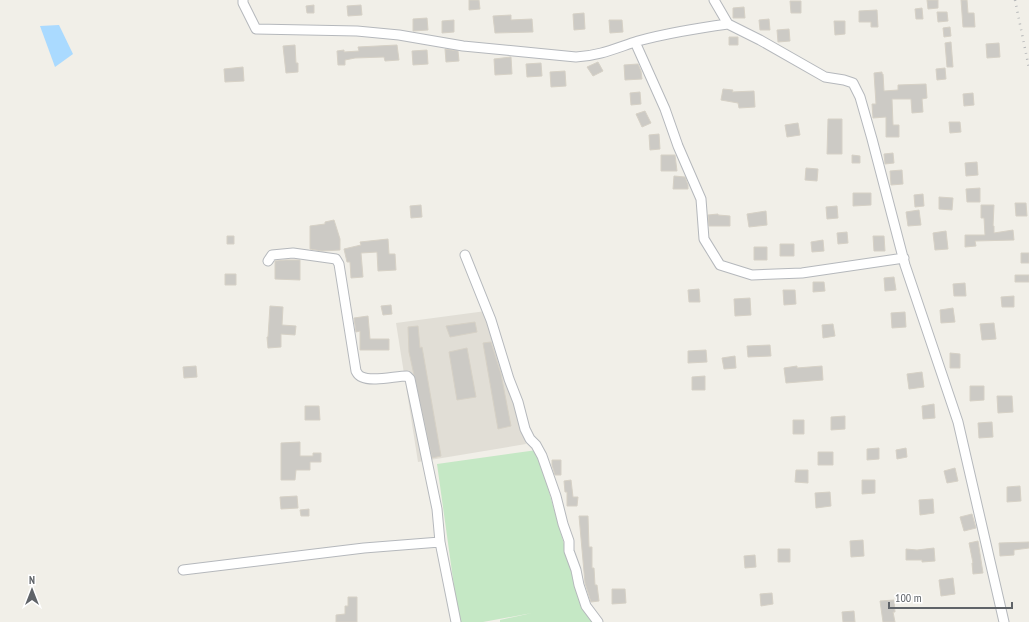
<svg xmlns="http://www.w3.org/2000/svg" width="1029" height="622" viewBox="0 0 1029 622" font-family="'PT Sans Narrow',sans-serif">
	<rect width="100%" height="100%" fill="#f1efe8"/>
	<!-- education -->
	<path fill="#e1ded6" d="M486,311L526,444L418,462L396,323Z"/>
	<!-- green -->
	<path fill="#c5e8c5" d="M537,450L581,603L594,622H500V620L532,613L483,622H459L437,464Z"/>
	<!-- water -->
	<path fill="#aadaff" d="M59,25L73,54L55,67L40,26Z"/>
	<!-- building -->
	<path fill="#cccac5" stroke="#d6d1c6" d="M469,0H479L480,9L469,10Z
		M927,0H938V8L928,9Z
		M961,0H967L968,13H974L975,27H963Z
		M790,1H801V13H791Z
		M314,5V13H307L306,6Z
		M361,5L362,15L348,16L347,6Z
		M744,7L745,18H733V8Z
		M922,8L923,19H916L915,9Z
		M877,10L878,27H871V22H859V11Z
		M937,12H947L948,21L938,22Z
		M584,13L585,29L574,30L573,14Z
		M511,15V20L532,19L533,32L495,33L493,16Z
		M427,18L428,30L413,31V19Z
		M769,19L770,30H760L759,20Z
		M454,20V32L442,33V21Z
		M609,20H622L623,32L610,33Z
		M834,21H845V34L835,35Z
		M950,27L951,36L944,37L943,28Z
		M789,29L790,41L778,42L777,30Z
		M729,37H738V45H729Z
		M951,42L953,67H947L945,43Z
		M999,43L1000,57L987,58L986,44Z
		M295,45L296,63H298V72L286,73L283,46Z
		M397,45L399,60L385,61L384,57L355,58L345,60V65H338L337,51L344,50V52L359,51L358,47Z
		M445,49L458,51L459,61L446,62Z
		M427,50L428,64L413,65L412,51Z
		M511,57L512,74L495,75L494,59Z
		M598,62L603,71L593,76L587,67Z
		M541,63L542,76L527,77L526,64Z
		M638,64L641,71L642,79L625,80L624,65Z
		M243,67L244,81L225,82L224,69Z
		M945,68L946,79L937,80L936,69Z
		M565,71L566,86L551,87L550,72Z
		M882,72V74H883L884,91L898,90V85L926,84L927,98L922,99L923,112L912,113L911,99H892L893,125H899V137H886V117L873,118L872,104H876L874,73Z
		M723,89L733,90L732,92L754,91L755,107L739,108L738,103L721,100Z
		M640,92L641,104L631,105L630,93Z
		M973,93L974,105L964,106L963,94Z
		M645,111L651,123L642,127L636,114Z
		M828,119H842V154H827Z
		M949,122H960L961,132L950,133Z
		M798,123L800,135L787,137L785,125Z
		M659,134L660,149L650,150L649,135Z
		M893,153L894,163L885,164L884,154Z
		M661,155H675L677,171H661Z
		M852,155L860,156V163H852Z
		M977,162L978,175L966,176L965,163Z
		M806,168L818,169L817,181L805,180Z
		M902,170L903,184L891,185L890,171Z
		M674,176L685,177L688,185V189H673Z
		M980,188V202H967L966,189Z
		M853,193H871V205L853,206Z
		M923,194L924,206L915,207L914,195Z
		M939,197L953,198L952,210L939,209Z
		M1015,203H1026L1027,216H1016Z
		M421,205L422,217L411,218L410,206Z
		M981,205H994L993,226H994V233L1013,230L1014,240L975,241L976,246L965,247V235H985L984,218H981Z
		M837,206L838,218L827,219L826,207Z
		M919,210L921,225L908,226L906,212Z
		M766,211L767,225L749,227L747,214Z
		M718,214V215L730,216V226H709L708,215Z
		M334,220L340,239V250L322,251L310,249V226L325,224V222Z
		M946,231L948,249L935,250L933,233Z
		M847,232L848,243L838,244L837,233Z
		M227,236H234V244H227Z
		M873,236H884L885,251H874Z
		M388,239L389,254H395L396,270L378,271L377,252L361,253L363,277L351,278L350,262H347L344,249L361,245L360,242Z
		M823,240L824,251L812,252L811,242Z
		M780,244H794V256H780Z
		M754,247H767V260H754Z
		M1021,253H1029V263H1021Z
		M286,260H300V280L275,279V261Z
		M225,274H236V285H225Z
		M1015,275H1029V282H1015Z
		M894,277L896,290L885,291L884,278Z
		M813,282H824L825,291L813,292Z
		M965,283L966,296H954L953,284Z
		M699,289L700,302H689L688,290Z
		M783,290H795L796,304L784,305Z
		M1014,296V307H1002L1001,297Z
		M750,298L751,315L735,316L734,299Z
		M391,305L392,314L383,315L381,306Z
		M270,306L283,307L282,325L296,326L295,335L281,334V347L268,348L267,337H268Z
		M953,308L955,322L941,323L940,310Z
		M905,312L906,327L892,328L891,313Z
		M368,316L370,339H389V350H360V331L356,332L354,318Z
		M475,322L477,332L450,337L446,326Z
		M994,323L996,339L982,340L980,324Z
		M833,324L835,336L823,338L822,325Z
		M418,326L420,348L422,347L441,456L432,458L409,352L408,327Z
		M491,342L501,374L511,426L498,429L483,343Z
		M770,345L771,356L748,357L747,346Z
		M467,348L476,397L457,400L449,352Z
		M706,350L707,362L688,363V351Z
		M950,353L960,354V368H950Z
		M735,356L736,368L724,369L722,358Z
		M196,366L197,377L184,378L183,367Z
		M797,366V368L822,366L823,380L786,383L784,368Z
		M922,372L924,387L909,389L907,374Z
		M705,376V390H692V377Z
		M970,386H984V400L970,401Z
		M997,396H1012L1013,412L998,413Z
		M934,404L935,418L923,419L922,406Z
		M305,406H319L320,420H305Z
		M845,416V429L831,430V417Z
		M793,420H804V434H793Z
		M992,422L993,437L979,438L978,423Z
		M300,442V456H313V453H321V462H310V470H296L295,480H281V443Z
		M879,448V459L867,460V449Z
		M906,448L907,457L897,459L896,450Z
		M818,452H833V465H818Z
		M552,460H561V475H555L552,465Z
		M955,468L958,481L947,483L944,471Z
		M796,470H808V483L795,482Z
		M571,480L573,497H578L577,506H567V492H565L564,481Z
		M862,480H875V493L862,494Z
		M1020,486L1021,501L1007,502V487Z
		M830,492L831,506L816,508L815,493Z
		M297,496L298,508L281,509L280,497Z
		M933,499L934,513L920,515L919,500Z
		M309,509V516H301L300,510Z
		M972,514L976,528L964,531L960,517Z
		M579,516H588L589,547H592V568H594L595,585H597L599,601L591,602L585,583Z
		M863,540L864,556L851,557L850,541Z
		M978,541L983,573L973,574L972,563H973L969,543Z
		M1029,542V548L1014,550V555L1000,556L999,543Z
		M934,548L935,561L922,562V560H906V549L917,550Z
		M778,549H790V562H778Z
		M755,555L756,567L745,568L744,556Z
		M953,578L955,594L941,596L939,580Z
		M612,589H625L626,603L612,604Z
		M772,593L773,604L761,606L760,594Z
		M348,597H357V622H336V615L345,614V606H348Z
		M894,600L895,612H893L895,622H883L880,601Z
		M854,611L855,622H843L842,612Z"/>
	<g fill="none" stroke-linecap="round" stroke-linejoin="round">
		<defs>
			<path id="minor" d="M243,0V3L256,29L357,31L399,35L463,46L576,57C599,56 616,48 638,41C668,33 698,28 728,24
				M714,0L728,24L760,40L825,77L844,80L853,83L860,97L872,139L905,265L958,422L1004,622
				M635,42L665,109L678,146L701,199L704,239L720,265L752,275L802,273L904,258
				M465,255L491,320L509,379L518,402L525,429L530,439L536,445L542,456L556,496L563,524L569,541V551L576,570L579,585L586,606L598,622
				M268,261L272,255L293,253L336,259L339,264L356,371C357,373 359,376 362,377C372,382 396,376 407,376L410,379L437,509L440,542L456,622
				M183,570L364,548L440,542"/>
		</defs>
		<!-- minor casing -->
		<use href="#minor" stroke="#b5b8bc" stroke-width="11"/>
		<!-- minor -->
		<use href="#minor" stroke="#fff" stroke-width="9"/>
		<!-- rail -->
		<path stroke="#b6b7b8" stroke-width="2.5" stroke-dasharray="1 5" stroke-linecap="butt" d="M1015,0L1029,68"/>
	</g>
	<!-- north arrow -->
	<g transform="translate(32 590)" stroke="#ffffff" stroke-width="3" paint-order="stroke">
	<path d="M0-3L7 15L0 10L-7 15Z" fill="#5f6368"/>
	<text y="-6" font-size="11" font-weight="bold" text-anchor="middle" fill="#5f6368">N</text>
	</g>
	<!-- scale -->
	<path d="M889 602v6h123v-6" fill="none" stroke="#5f6368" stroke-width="2"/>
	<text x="895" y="602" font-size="12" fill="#5f6368" stroke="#ffffff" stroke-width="3" paint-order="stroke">100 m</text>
</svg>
